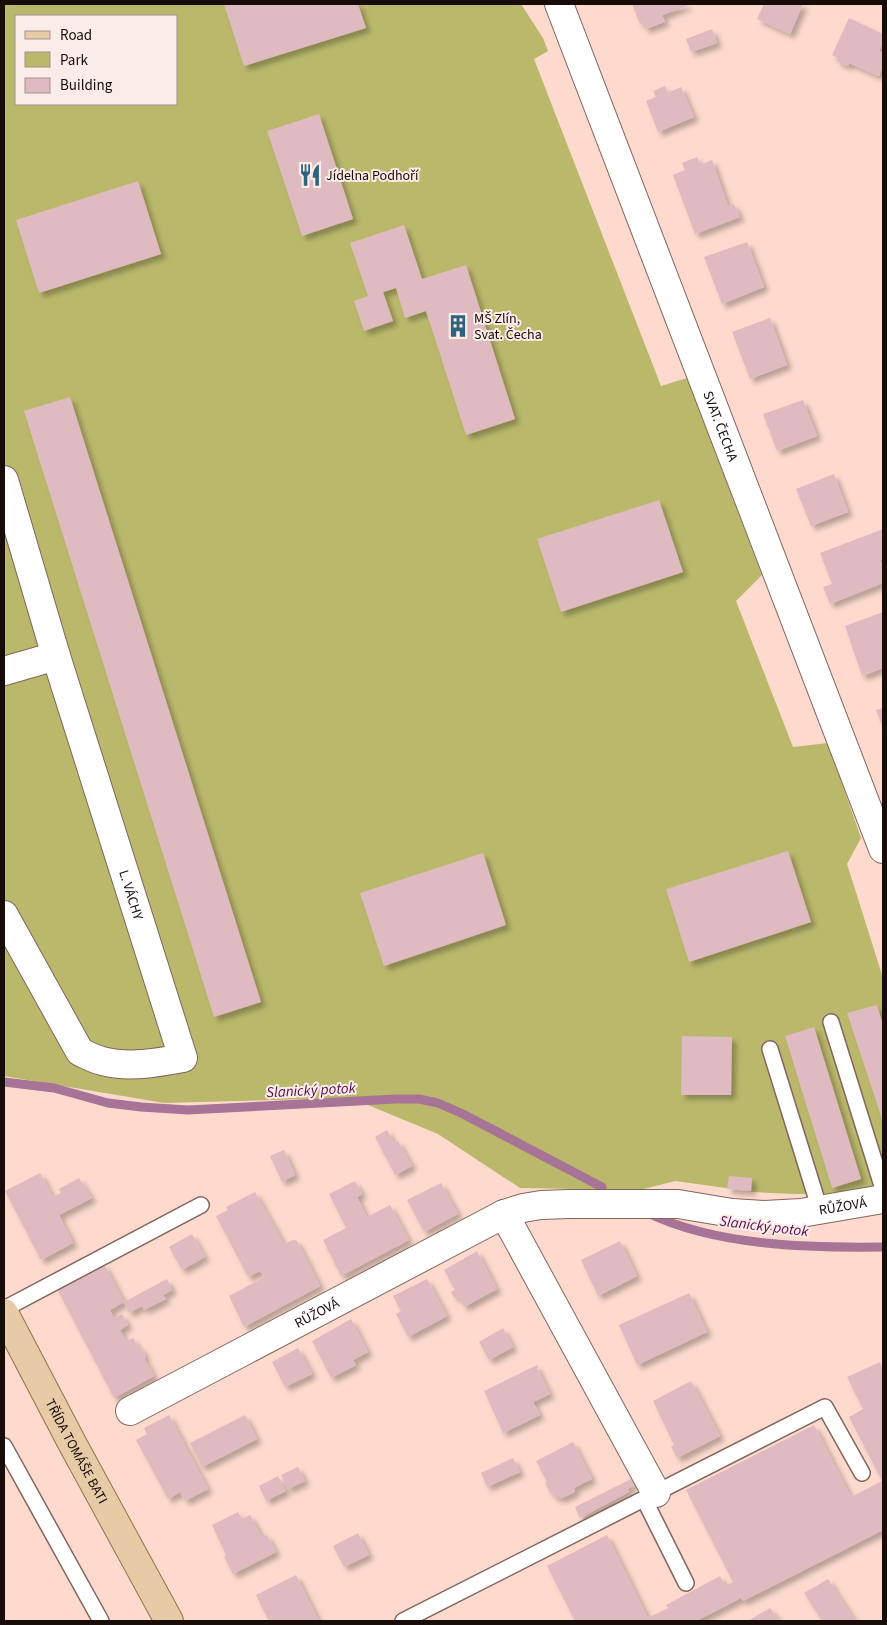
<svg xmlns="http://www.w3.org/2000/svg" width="887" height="1625" viewBox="0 0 887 1625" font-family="'Source Sans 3',sans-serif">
	<defs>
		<filter id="shadow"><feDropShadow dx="4.5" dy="4.5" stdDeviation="2.5" flood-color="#0004"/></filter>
	</defs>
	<rect width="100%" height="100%" fill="#fddacd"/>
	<!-- green -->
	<path fill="#bab86b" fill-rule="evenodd" d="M4,4H521L543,38L548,51L534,59L661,386L687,378L762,575L736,601L793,747L828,743L861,838L847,864L883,978V1186L855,1194H792L755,1192L675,1181L640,1190L520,1188L438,1134L351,1098L164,1103L4,1076ZM16,16H176V104H16Z"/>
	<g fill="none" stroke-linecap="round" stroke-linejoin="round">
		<!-- stream -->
		<path stroke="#a77498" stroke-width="9" d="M4,1082L54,1088L108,1103L141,1107L188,1110L396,1099H419L438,1103L463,1114L602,1187
			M648,1213C716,1246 809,1248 883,1247"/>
	</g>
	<!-- building -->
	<path fill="#dfbac0" filter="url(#shadow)" d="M224,4H358L366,28L244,66Z
		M632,4H687V6L662,15L665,22L645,29L643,23L640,24Z
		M764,4H803L790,34L757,19Z
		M849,18L883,34V42L879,51L883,53V65L879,76L849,63L848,66L836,61L838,58L832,55Z
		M712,29L717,43L691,52L686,39Z
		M665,86L668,93L681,87L694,117L658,132L646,101L656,97L653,91Z
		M319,114L353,219L302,236L267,131Z
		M697,157L700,165L712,160L728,206L734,204L740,217L695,234L673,175L685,170L682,163Z
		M138,181L161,254L39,293L16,220Z
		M404,225L422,279L466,265L515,419L466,435L426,311L405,318L396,288L383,292L393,321L364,331L354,301L368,296L350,243Z
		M747,242L764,287L722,304L704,257Z
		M770,318L787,365L750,379L732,332Z
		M70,397L261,1002L214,1017L24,411Z
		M803,400L817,436L777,451L763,414Z
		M834,474L848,512L811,526L796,489Z
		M659,500L683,572L561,612L537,539Z
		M883,529V559L880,560L883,567V583L830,604L823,587L832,584L820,553Z
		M883,612V668L862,676L845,626Z
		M883,708V728L876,710Z
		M788,851L811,922L689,962L666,889Z
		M483,853L506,925L384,966L360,893Z
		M877,1005L883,1025V1122L847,1013Z
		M814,1027L861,1179L832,1188L785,1036Z
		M682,1036L732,1037L731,1095H681Z
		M387,1130L394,1143L398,1141L412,1166L395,1175L375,1137Z
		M284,1150L295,1175L282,1182L270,1156Z
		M40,1173L53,1197L61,1193L59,1189L79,1178L92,1198L59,1215L73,1243L41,1260L5,1191Z
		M729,1176L752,1178L751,1191L727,1189Z
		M355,1181L362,1194L357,1197L367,1217L390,1205L409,1240L341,1276L323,1240L346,1228L329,1194Z
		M441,1183L458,1214L424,1232L407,1200Z
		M255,1192L284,1244L293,1240L297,1241L320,1286L244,1327L229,1296L264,1277L260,1271L248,1277L216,1216L228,1210L226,1207Z
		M192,1234L205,1257L182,1270L169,1247Z
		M620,1241L637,1276L598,1296L581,1260Z
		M477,1251L497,1289L464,1307L458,1296L454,1298L451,1292L455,1290L444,1270Z
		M104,1264L124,1302L167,1279L172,1290L163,1295L166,1299L144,1310L142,1306L129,1313L124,1302L110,1310L114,1318L122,1314L128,1325L120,1330L126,1341L133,1338L139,1348L141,1347L146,1357L144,1358L154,1376L114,1398L57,1289Z
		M427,1279L447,1316L408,1337L396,1314L401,1311L393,1296Z
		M689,1293L707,1332L637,1365L619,1325Z
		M351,1319L368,1352L353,1360L356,1365L331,1378L312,1341Z
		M503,1328L513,1347L489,1360L479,1342Z
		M298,1348L312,1374L285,1387L272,1362Z
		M880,1362L883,1369V1530L743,1601L741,1598L696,1621H575L547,1566L607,1535L648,1618L668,1608L666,1605L720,1576L725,1586L733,1582L686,1490L814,1425L851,1497L882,1481L849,1417L863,1409L847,1377Z
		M537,1365L538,1367L537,1368L550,1394L533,1402L540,1415L503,1433L484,1391Z
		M691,1381L720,1436L677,1458L671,1447L674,1445L653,1401Z
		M169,1415L208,1489L185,1501L180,1492L168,1499L136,1440L147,1434L144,1428Z
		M245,1415L257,1439L202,1467L190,1443Z
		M573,1442L592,1479L574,1488L575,1492L560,1499L559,1496L555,1498L552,1493H550L545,1483L547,1482L536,1461Z
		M513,1458L520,1472L487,1487L481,1473Z
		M298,1467L305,1481L288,1489L281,1475Z
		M278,1476L286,1491L266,1501L259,1486Z
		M631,1479L634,1485L627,1489L629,1492L580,1518L575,1507Z
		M238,1512L242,1519L250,1515L262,1537L267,1535L276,1552L233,1574L224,1557L226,1555L212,1525Z
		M358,1533L369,1555L344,1567L333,1546Z
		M296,1575L319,1621H269L256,1595Z
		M828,1579L855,1621H822L804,1593Z
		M770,1608L779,1621H748Z"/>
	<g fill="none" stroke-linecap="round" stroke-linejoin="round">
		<defs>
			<path id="service" d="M831,1022L883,1189
				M770,1049L820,1210
				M4,1309L201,1205
				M4,1446L101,1621
				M644,1499L686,1583
				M403,1621L825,1407L862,1473"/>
			<g id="minor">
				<path id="s1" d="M559,4L883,849"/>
				<path id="s2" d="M4,480L56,656L183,1058C156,1063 129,1068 102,1061C94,1059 87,1055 80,1052L4,915"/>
				<path d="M4,671L56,656"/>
				<path d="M504,1214L656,1493"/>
				<path id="s3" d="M130,1411L504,1214L523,1208L541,1205L569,1204H678L732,1213L765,1215L801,1213L883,1199"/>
			</g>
			<g id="primary">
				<path id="s4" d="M4,1313L72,1443L169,1621"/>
			</g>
		</defs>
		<!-- service casing -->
		<use href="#service" stroke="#84655b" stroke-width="18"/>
		<!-- minor casing -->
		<use href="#minor" stroke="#84655b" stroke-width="30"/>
		<!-- primary casing -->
		<use href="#primary" stroke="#947248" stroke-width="30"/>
		<!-- service -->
		<use href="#service" stroke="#fff" stroke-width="15"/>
		<!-- minor -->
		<use href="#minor" stroke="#fff" stroke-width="28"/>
		<!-- primary -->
		<use href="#primary" stroke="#e7cba6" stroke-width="28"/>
	</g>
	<!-- icons -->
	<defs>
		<symbol id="restaurant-bare" viewBox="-9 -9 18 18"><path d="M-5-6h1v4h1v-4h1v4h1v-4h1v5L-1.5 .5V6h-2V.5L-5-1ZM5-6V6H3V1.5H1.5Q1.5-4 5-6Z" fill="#2e637f" stroke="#faece7" stroke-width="2.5" paint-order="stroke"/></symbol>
		<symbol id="building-bare" viewBox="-9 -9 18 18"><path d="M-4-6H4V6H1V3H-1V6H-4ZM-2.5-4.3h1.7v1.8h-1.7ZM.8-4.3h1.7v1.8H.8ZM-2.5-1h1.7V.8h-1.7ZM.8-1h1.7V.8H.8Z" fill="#2e637f" stroke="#faece7" stroke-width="2.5" paint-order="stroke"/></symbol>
	</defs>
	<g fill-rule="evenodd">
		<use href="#restaurant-bare" x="294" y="159" width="32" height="32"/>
		<use href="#building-bare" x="442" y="310" width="32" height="32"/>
	</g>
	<g text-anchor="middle" stroke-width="4" stroke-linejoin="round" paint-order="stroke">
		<!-- poi labels -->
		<g font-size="14" fill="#180c09" stroke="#faece7" text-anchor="start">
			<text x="326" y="180">Jídelna Podhoří</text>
			<text x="474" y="323">MŠ Zlín,<tspan x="474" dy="16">Svat. Čecha</tspan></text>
		</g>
		<!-- street labels -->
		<g font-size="14" fill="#180c09" stroke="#faece7">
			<text dy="5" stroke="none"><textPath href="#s1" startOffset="452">SVAT. ČECHA</textPath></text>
			<text dy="5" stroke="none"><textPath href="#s2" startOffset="434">L. VÁCHY</textPath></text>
			<text dy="5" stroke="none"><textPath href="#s3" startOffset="764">RŮŽOVÁ</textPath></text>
			<text dy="5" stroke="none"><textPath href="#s3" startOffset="211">RŮŽOVÁ</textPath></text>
			<text dy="5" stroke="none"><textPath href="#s4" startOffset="156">TŘÍDA TOMÁŠE BATI</textPath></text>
		</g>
		<!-- water labels -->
		<g font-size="15" font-style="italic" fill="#5b0b51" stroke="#faece7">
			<text transform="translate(311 1090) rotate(-3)" y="5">Slanický potok</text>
			<text transform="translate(764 1226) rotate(7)" y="5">Slanický potok</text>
		</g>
	</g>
	<!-- border -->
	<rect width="887" height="1625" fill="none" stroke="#180c09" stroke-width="10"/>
	<!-- legend -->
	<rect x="15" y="15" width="162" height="90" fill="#faece7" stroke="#a0928e"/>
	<rect x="25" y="31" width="25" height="8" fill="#e7cba6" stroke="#a0928e"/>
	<text x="60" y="40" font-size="15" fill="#180c09">Road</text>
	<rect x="25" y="52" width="25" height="15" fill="#bab86b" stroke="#a0928e"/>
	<text x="60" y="65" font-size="15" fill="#180c09">Park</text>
	<rect x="25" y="78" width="25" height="15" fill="#dfbac0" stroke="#a0928e"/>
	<text x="60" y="90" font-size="15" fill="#180c09">Building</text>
</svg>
